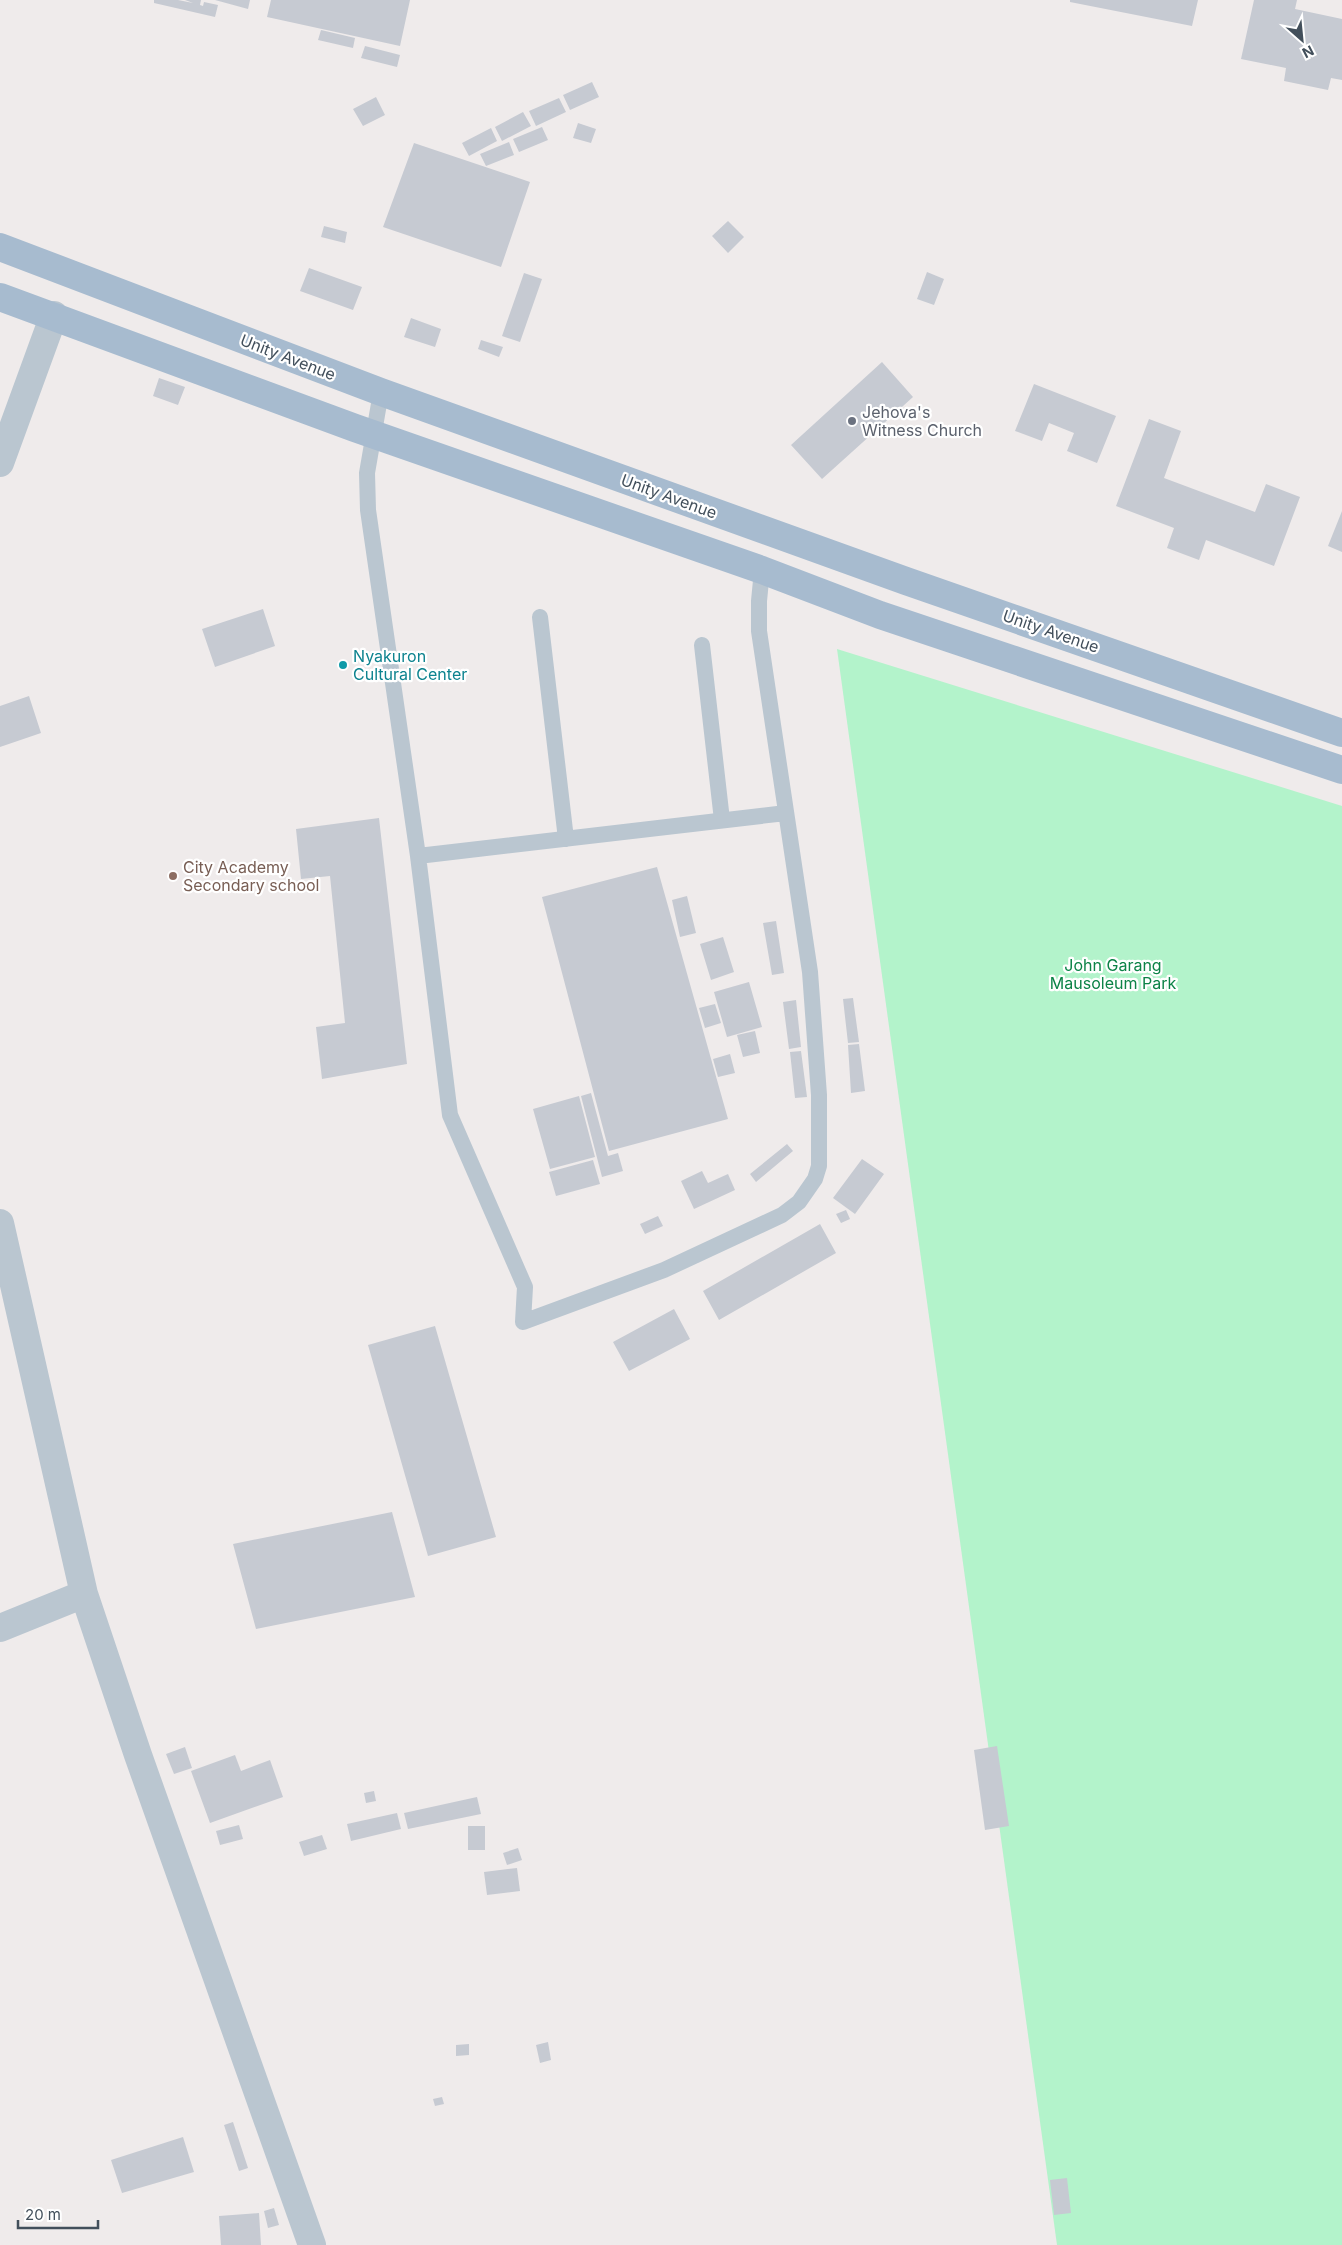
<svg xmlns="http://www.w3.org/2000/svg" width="1342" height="2245" viewBox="0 0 1342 2245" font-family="Inter,sans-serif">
	<rect width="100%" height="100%" fill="#efebeb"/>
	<!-- green -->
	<path fill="#b3f3cb" d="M837,649L1342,806V2245H1057Z"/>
	<!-- building -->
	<path fill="#c6cad2" d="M154,0H178L193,3L185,0H201L200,5L203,6L204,2L218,5L215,17L154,3Z
		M215,0H250L248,9Z
		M271,0H410L400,46L267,17Z
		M1070,0H1198L1192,26L1070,2Z
		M1254,0H1297L1295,9L1342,19V80L1331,78L1328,90L1284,81L1286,68L1241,59Z
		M321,30L355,38L353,48L318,40Z
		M365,46L400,55L397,67L361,58Z
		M592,82L599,97L570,110L563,95Z
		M376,97L385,115L363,126L353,109Z
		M559,98L566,112L536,126L529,111Z
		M523,112L531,126L502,141L495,127Z
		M578,123L596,129L591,143L573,138Z
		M542,127L548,140L519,152L513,139Z
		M491,128L497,141L469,156L462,143Z
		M509,142L514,155L486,166L480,154Z
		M414,143L530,182L501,267L383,227Z
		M728,221L744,237L728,253L712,236Z
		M324,226L347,232L345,243L321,237Z
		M309,268L362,287L353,310L300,291Z
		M927,272L944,279L934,305L917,299Z
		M524,273L542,279L520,342L502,336Z
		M411,318L441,329L435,347L404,337Z
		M481,340L503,347L499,357L478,349Z
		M882,362L913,397L822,479L791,445Z
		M159,378L185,387L178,405L153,396Z
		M1034,384L1116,416L1097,463L1067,451L1074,433L1049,423L1042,441L1015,431Z
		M1149,419L1181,431L1164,478L1255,512L1266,484L1300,497L1274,566L1206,540L1199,560L1167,548L1174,528L1116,506Z
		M1342,511V552L1328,546Z
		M263,609L275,646L215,667L202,629Z
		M29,696L41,733L0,747V706Z
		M379,818L407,1064L322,1079L316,1027L345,1023L330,876L301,879L296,829Z
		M657,867L728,1119L609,1151L542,897Z
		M687,896L696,933L680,937L672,900Z
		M776,921L784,973L772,975L763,923Z
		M723,937L734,972L711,980L700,944Z
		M749,982L762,1027L727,1037L714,992Z
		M853,998L859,1042L848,1043L843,999Z
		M796,1000L801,1047L789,1049L783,1002Z
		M715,1004L721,1023L705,1028L699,1008Z
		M755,1031L760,1053L743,1057L737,1035Z
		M859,1044L865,1091L851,1093L848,1045Z
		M801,1051L807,1097L795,1098L790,1052Z
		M730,1054L735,1073L718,1077L713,1059Z
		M591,1093L608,1156L618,1153L623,1171L602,1177L581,1096Z
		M579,1096L595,1157L550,1169L533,1109Z
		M787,1144L793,1151L756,1182L750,1174Z
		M862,1159L884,1174L855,1214L833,1198Z
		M593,1160L600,1184L556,1196L549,1172Z
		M702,1171L708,1183L728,1174L735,1190L694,1209L681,1181Z
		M846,1210L850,1219L841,1223L836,1214Z
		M658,1216L663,1226L645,1234L640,1224Z
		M820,1224L836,1253L719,1320L703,1291Z
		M674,1309L690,1339L629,1371L613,1342Z
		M435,1326L496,1537L428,1556L368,1345Z
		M392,1512L415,1597L256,1629L233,1544Z
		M997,1746L1009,1826L985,1830L974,1750Z
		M185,1747L192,1768L174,1774L166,1754Z
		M235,1755L241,1771L270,1760L283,1797L210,1823L191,1771Z
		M374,1791L376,1801L366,1803L364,1793Z
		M477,1797L481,1814L408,1829L404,1813Z
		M397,1813L401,1829L351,1841L347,1824Z
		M239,1825L243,1839L220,1845L216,1831Z
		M468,1826H485V1850H468Z
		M322,1835L327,1849L304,1856L299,1842Z
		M518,1848L522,1860L507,1865L503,1853Z
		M517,1868L520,1891L487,1895L484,1872Z
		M548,2042L551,2060L540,2063L536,2045Z
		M469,2044V2055L456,2056V2045Z
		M442,2097L444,2104L435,2106L433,2099Z
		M233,2122L248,2168L239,2171L224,2125Z
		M183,2137L194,2172L122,2193L111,2160Z
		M1067,2178L1071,2213L1054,2215L1050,2180Z
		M274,2208L279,2225L268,2228L264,2211Z
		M259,2213L261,2245H221L219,2216Z"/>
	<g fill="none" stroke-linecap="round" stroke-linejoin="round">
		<!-- service -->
		<path stroke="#bac6d0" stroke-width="16" d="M381,392L367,473L368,510L418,856L450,1115L525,1287L523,1322L664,1270L782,1215L799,1202L815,1179L819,1166V1095L810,972L759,631V601L762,570
			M540,617L566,839
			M702,645L722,820
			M418,856L786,813"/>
		<!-- minor -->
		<path stroke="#bac6d0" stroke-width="28" d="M0,463L54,315
			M0,1223L84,1594L138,1755L312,2245
			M0,1628L84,1594"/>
		<!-- primary -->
		<path stroke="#a7bbcf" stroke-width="28" d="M0,247L381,392L906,581L1342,733
			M0,297L355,428L762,570L880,615L1342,770"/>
	</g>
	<!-- markers -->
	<circle fill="#6b7280" stroke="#fff" stroke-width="2" cx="852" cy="421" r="5"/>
	<circle fill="#0f9aa8" stroke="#fff" stroke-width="2" cx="343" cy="665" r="5"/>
	<circle fill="#8d6e63" stroke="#fff" stroke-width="2" cx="173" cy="876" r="5"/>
	<g text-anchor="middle" stroke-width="4.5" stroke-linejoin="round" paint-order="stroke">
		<!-- street labels -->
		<g font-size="16" fill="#424f5b" stroke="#fff">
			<text transform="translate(288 357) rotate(21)" y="6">Unity Avenue</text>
			<text transform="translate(669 496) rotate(20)" y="6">Unity Avenue</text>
			<text transform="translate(1051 631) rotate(19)" y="6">Unity Avenue</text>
		</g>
		<!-- worship labels -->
		<g font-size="16" fill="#5b616d" stroke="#fff" text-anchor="start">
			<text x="862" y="418">Jehova's<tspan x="862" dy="18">Witness Church</tspan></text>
		</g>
		<!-- culture labels -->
		<g font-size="16" fill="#0d838f" stroke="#fff" text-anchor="start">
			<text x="353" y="662">Nyakuron<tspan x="353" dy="18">Cultural Center</tspan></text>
		</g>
		<!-- education labels -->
		<g font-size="16" fill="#785e54" stroke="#fff" text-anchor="start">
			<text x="183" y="873">City Academy<tspan x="183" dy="18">Secondary school</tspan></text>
		</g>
		<!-- park labels -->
		<g font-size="16" fill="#0c8347" stroke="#fff">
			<text x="1113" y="971">John Garang<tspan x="1113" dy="18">Mausoleum Park</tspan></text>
		</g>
	</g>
	<!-- north arrow -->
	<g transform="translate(1302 40) rotate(153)" stroke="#ffffff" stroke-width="4" paint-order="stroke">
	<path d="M0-4L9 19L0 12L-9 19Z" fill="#424f5b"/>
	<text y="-8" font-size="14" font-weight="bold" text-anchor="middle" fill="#424f5b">N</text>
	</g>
	<!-- scale -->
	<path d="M18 2220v8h80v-8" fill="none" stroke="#424f5b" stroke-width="2.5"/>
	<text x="25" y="2220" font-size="15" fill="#424f5b" stroke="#ffffff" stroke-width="4" paint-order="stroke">20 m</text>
</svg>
